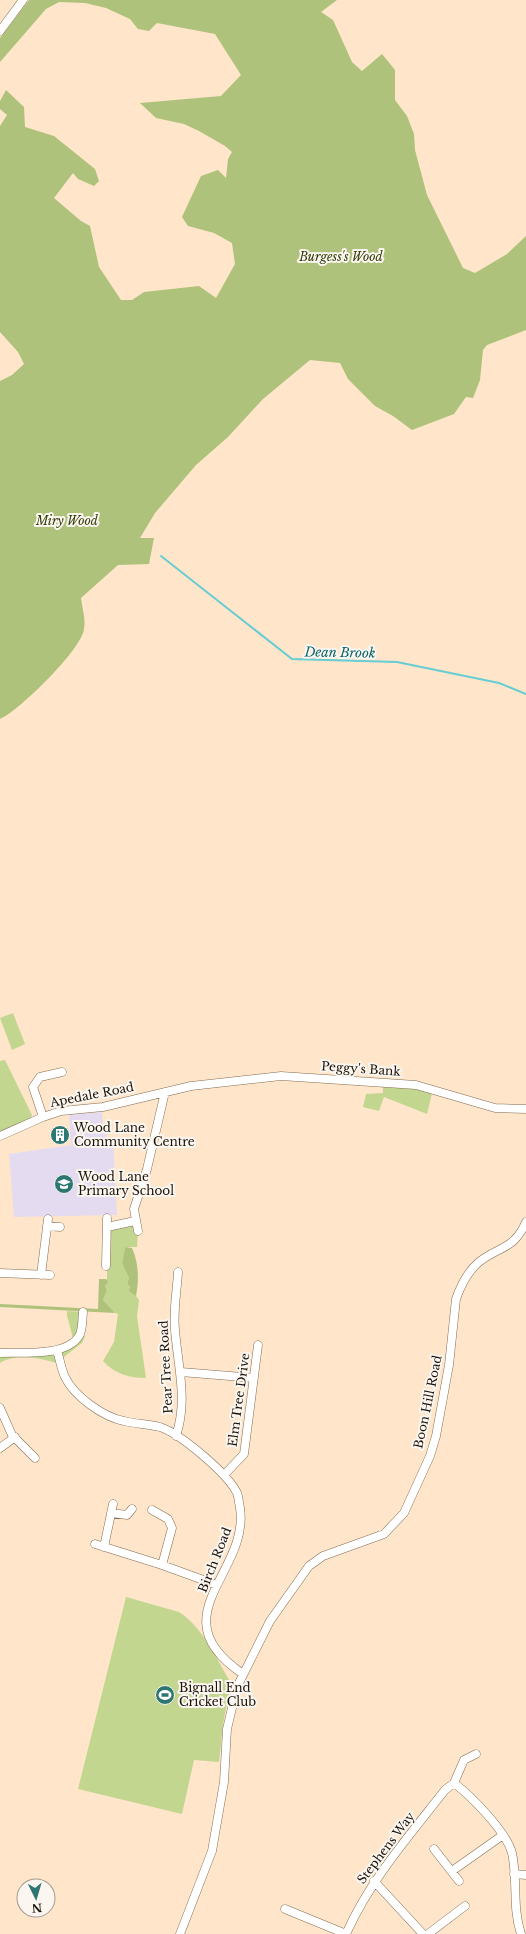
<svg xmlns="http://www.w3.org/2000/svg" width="526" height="1934" viewBox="0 0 526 1934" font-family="'Libre Baskerville',serif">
	<rect width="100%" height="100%" fill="#ffe5c9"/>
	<!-- education -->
	<path fill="#e4dbf0" d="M102,1112L103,1129H106L107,1140H113L117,1215L14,1217L9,1154L71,1145L69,1115Z"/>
	<!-- green -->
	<path fill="#c2d690" d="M13,1013L25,1044L12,1050L0,1018Z
		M5,1060L32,1115L29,1121L0,1131V1061Z
		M383,1087L418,1089L432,1093L427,1114L384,1097L379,1111L363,1107L366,1094L383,1093Z
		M135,1221L138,1231L137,1247H125L122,1263L129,1278L127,1284L139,1300L137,1316L146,1378C129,1378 115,1374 103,1361L114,1342L118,1314L115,1313L103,1300L107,1290L105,1285L107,1282V1227Z
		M67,1311L83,1312L80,1335L85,1336L82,1343L60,1360L61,1364C42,1359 18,1352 0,1363V1353L57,1351L74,1343L67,1315Z
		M126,1597L179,1612C203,1627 217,1660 231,1683L223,1724L219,1762L194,1760L182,1814L78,1789Z"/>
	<!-- forest -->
	<path fill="#aec27b" d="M29,0H337L321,12L333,20L352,62L362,71L382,54L395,70V100L407,116L414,134L415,150L427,195L463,268L475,273L507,254L526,236V330L487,345L483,350L480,380L473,398L466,397L454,414L412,430L393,416L375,406L348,379L340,363L310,360L263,399L228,437L196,465L155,513L140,538H154L149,564L118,565L81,598C82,608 86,619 84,629C82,649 19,711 0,719V381L12,375L24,364L18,352L0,332V126L7,115L0,109V101L6,90L24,107L25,127L54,136L95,169L99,181L94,186L78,179L73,173L54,198L81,221L90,226L99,267L121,300H132L144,292L199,286L216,298L235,264L232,243L214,233L188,226L182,217L201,176L218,170L226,178L228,159L232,152L225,146L199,131L184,124L156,118L140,103L221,96L241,75L215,34L157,23L149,31L138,29L130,19L106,8L85,3L59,2L46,9L0,62V38Z
		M125,1247L132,1248C139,1263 139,1281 136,1296L129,1291L130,1287L127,1284L129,1278L122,1263Z
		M99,1279H106L108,1282L105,1286L107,1290L103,1300L115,1313L0,1307V1304L98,1309Z"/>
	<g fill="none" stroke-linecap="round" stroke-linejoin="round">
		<!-- stream -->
		<path stroke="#66cdd4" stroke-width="2" d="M161,556L292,659L397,662L499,683L526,694"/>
		<defs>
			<path id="minor" d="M0,31L23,0
				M43,1117L33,1087L40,1077L62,1072
				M0,1136L43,1117L61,1111L103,1107L191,1086L281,1076L416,1085L495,1108L526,1109
				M47,1226L60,1227
				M107,1227L135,1221
				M138,1231L134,1209L147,1169L165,1092
				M106,1266L107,1218
				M0,1273L50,1275
				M41,1275L48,1219
				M57,1351C60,1359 61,1369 65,1377C74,1396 103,1417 124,1421C136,1424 148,1424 160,1427C181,1434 228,1474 237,1493C239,1498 239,1504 240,1508C250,1573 157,1616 243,1674
				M0,1353C22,1352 66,1357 79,1336C83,1330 82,1320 83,1312
				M181,1372L254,1378
				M0,1408L12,1435L35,1458
				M176,1436C188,1400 178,1367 175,1330C173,1311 177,1291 178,1272
				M0,1448L15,1437
				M224,1475L244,1454L258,1345
				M152,1510L168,1519L172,1528L162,1565
				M111,1513L127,1515L132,1509
				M95,1544L162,1565L217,1585
				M104,1547L113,1504
				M454,1783L464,1760L476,1754
				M434,1849L459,1881
				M452,1871L503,1835
				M514,1874L526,1875
				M374,1881L423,1934
				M285,1909L346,1934
				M180,1934L212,1851L224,1782L227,1729L237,1687L270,1621L309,1566L323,1556L384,1534L404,1513L430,1456L436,1436L449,1365L456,1299C461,1285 468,1271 479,1262C499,1246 514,1250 526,1222
				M346,1934C370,1880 409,1836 445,1790L454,1783C471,1796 506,1831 512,1853C518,1880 512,1907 521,1934
				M428,1934L465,1906"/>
		</defs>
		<!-- minor casing -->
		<use href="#minor" stroke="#826c52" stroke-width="9"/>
		<!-- minor -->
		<use href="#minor" stroke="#fff" stroke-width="8"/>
	</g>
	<!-- icons -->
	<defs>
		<symbol id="building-disc" viewBox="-11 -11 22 22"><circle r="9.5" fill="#2d7672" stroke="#fbf6f0"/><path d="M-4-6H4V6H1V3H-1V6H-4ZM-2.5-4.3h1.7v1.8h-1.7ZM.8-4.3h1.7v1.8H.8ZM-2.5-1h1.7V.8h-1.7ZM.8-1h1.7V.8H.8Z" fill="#fff"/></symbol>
		<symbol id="school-disc" viewBox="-11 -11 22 22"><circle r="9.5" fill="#2d7672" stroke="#fbf6f0"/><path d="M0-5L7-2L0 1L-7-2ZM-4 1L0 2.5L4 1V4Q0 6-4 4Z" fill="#fff"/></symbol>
		<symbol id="stadium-disc" viewBox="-11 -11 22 22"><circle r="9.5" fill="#2d7672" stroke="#fbf6f0"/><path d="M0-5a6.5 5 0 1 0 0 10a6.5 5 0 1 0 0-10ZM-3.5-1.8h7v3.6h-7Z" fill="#fff"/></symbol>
	</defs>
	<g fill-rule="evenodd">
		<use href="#building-disc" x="49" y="1124" width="22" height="22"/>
		<use href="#school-disc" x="53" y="1173" width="22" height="22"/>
		<use href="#stadium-disc" x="154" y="1684" width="22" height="22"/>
	</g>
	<g text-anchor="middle" stroke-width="4" stroke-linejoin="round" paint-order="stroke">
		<!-- park labels -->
		<g font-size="12" font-style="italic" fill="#323d07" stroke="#fbf6f0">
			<text x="341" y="261">Burgess's Wood</text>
			<text x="67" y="525">Miry Wood</text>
		</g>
		<!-- street labels -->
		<g font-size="12" fill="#1a1208" stroke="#fbf6f0">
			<text transform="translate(361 1069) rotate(4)" y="4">Peggy's Bank</text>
			<text transform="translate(92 1095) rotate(-11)" y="4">Apedale Road</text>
			<text transform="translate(166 1367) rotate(-93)" y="4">Pear Tree Road</text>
			<text transform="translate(239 1400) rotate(-82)" y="4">Elm Tree Drive</text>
			<text transform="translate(428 1402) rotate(-78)" y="4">Boon Hill Road</text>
			<text transform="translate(215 1560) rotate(-68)" y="4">Birch Road</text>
			<text transform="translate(386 1848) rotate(-53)" y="4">Stephens Way</text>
		</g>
		<!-- poi labels -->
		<g font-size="12" fill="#1a1208" stroke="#fbf6f0" text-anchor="start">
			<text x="74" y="1132">Wood Lane<tspan x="74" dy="14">Community Centre</tspan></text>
			<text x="78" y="1181">Wood Lane<tspan x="78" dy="14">Primary School</tspan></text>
			<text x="179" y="1692">Bignall End<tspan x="179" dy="14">Cricket Club</tspan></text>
		</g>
		<!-- water labels -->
		<g font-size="13" font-style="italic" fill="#086469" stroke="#fbf6f0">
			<text transform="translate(340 652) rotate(1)" y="5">Dean Brook</text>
		</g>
	</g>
	<!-- north arrow -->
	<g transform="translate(36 1898) rotate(175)"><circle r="19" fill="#fbf6f0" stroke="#a19b93"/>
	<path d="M0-3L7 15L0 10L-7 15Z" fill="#2d7672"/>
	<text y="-6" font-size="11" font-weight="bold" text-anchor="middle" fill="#1a1208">N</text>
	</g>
</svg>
